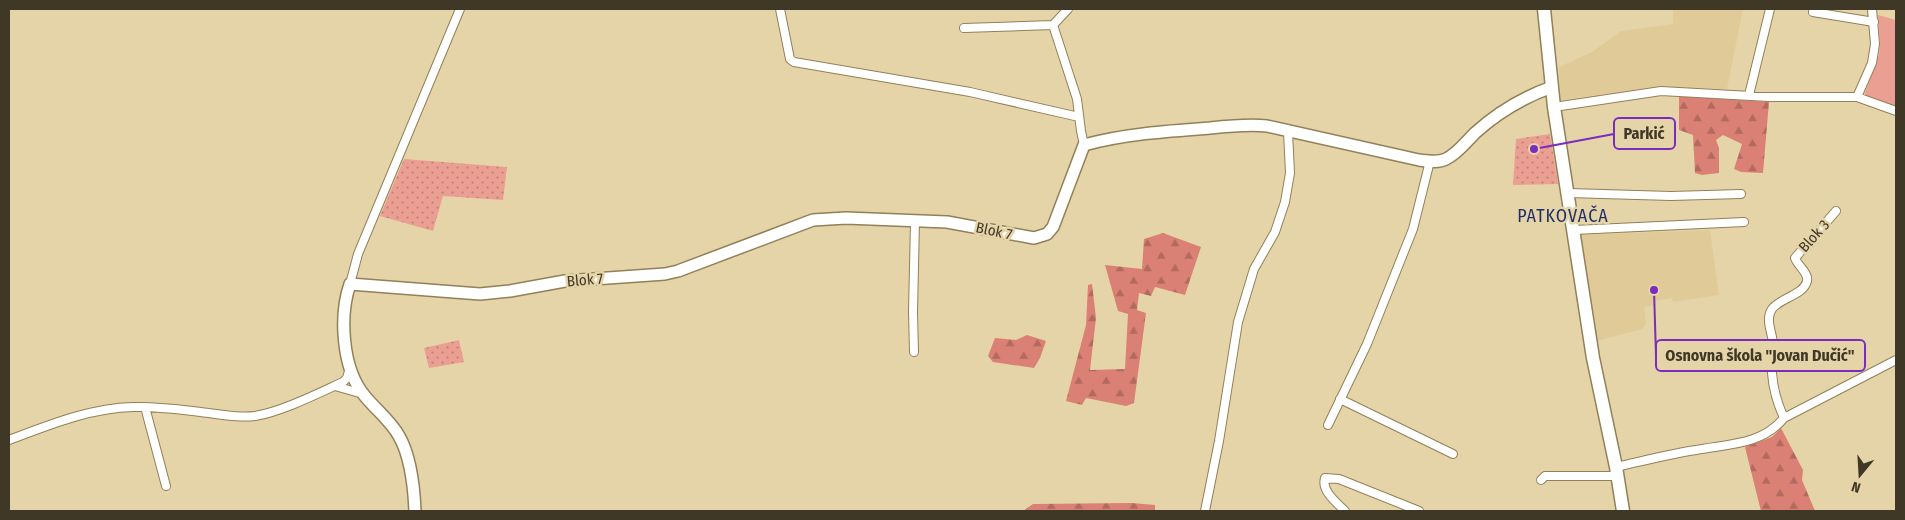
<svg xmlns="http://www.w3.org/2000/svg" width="1905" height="520" viewBox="0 0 1905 520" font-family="'Fira Sans Condensed',sans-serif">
	<defs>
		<pattern id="grass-dots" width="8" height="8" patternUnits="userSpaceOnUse" patternTransform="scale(1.25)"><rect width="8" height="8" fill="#eb9e92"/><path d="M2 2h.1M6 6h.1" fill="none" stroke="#c08277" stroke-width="1.8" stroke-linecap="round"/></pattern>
		<pattern id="forest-firs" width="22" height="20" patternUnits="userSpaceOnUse" patternTransform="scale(1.25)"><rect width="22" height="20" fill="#da8074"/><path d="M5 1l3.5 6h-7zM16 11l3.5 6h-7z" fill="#b26a5f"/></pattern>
	</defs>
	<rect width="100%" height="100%" fill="#e6d4a9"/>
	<!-- built -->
	<path fill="#dfca98" d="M1673,9H1743L1727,89L1654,87L1561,100L1559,67L1592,52L1621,31L1673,24Z
		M1710,230L1719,295L1673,302L1672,298L1654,301V305L1644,307L1646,324L1642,329L1597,341L1581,235Z"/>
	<!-- grass -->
	<path fill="url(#grass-dots)" d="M1550,134L1558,184L1513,185L1516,139Z
		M404,159L507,167L503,200L443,196L433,231L380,216Z
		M459,340L464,362L429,368L424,348Z"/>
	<!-- forest -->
	<path fill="url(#forest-firs)" d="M1679,96L1769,102L1763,173L1741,172L1734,169L1742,144L1723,135L1716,140L1719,148V173L1702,175L1695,173L1693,135L1679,130Z
		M1163,233L1201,247L1185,295L1155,287L1151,296L1139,293L1137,310L1146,313L1134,403L1126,406L1086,398L1082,405L1066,401L1086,325L1088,285L1092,284L1096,318L1090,370L1125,369L1128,314L1118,311L1105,265L1142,269L1144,239Z
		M1027,335L1046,341L1040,358L1034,368L993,362L988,356L995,338L1016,340Z
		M1781,428L1803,470L1802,480L1815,511H1761L1745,447L1772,437Z
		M1132,503L1155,505V511H1023L1033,504Z"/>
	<!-- garden -->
	<path fill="#eb9e92" d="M1878,15L1896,20V107L1864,96L1879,55L1880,44Z"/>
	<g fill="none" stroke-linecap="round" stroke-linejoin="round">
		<defs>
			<path id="street" d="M780,9L790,59L794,62L970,92L1079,117
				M1813,12L1874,22
				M1053,25L1077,99L1081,131L1084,145
				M964,28L1053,25L1068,9
				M1749,95L1770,9
				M1857,97L1872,63L1875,44L1872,9
				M1554,107L1661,91L1769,97H1857L1896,111
				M1568,193L1671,196L1741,194
				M1574,230L1744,222
				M350,284L358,254L460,9
				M914,352L913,312L915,221
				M335,386L363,394
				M1340,399L1453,454
				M145,407L166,486
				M1784,418L1896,360
				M1328,425L1367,344L1413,229L1430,161
				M9,440C49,425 90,408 133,407C159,406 184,410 209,413C224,415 240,418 255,416C281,412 319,393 343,382L347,378L350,368
				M1616,467C1643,461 1669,454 1696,450C1728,444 1762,445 1784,418C1778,405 1773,387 1772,373C1772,363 1774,353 1773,343C1772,332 1765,319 1772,309C1780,298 1804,295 1807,281C1809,273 1797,265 1795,258L1836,211
				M1541,480L1545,476H1618
				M1205,511L1219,441L1238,322L1254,269L1275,232L1285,202L1290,173L1288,132
				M1345,511C1337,503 1321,491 1325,478L1339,479L1419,511"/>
			<path id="secondary" d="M415,511C414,487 411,457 399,436C390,420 375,409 364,395C342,368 339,316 350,284L480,294L510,291L565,281L665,274L678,271L813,220L846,218L947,222L1034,238L1047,234L1053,227L1084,145C1124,134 1168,131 1210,128C1229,126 1248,124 1267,126L1419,160C1428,161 1438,163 1446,159C1457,154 1466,142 1475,133C1497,113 1524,97 1552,87"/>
			<path id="primary" d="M1544,9L1554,107L1593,358L1616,467L1623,511"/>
		</defs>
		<!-- street casing -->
		<use href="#street" stroke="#918058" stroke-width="10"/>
		<!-- secondary casing -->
		<use href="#secondary" stroke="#918058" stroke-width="14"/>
		<!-- primary casing -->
		<use href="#primary" stroke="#918058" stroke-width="15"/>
		<!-- street -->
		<use href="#street" stroke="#fff" stroke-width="8"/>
		<!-- secondary -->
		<use href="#secondary" stroke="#fff" stroke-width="11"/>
		<!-- primary -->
		<use href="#primary" stroke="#fff" stroke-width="12"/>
	</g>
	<g text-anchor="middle" stroke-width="5" stroke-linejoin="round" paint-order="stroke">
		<!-- street labels -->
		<g font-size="15" fill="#3f3827" stroke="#e6d4a9">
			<text transform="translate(994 231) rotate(12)" y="5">Blok 7</text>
			<text transform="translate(1814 236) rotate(-48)" y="5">Blok 3</text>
			<text transform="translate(585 280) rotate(-5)" y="5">Blok 7</text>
		</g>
		<!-- quarter labels -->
		<g font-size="18" letter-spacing="1" fill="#1f2e66" stroke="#e6d4a9">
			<text x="1563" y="222">PATKOVAČA</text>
		</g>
	</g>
	<!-- callouts -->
	<path fill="none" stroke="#7b2cbf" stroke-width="2" d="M1534 149L1614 134M1654 290L1656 356"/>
	<g fill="#7b2cbf" stroke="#e6d4a9" stroke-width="2">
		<circle cx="1534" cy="149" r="5"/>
		<circle cx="1654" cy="290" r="5"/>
	</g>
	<g fill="#e6d4a9" stroke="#7b2cbf" stroke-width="2">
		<rect x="1614" y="118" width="61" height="31" rx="5"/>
		<rect x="1656" y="340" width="209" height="31" rx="5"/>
	</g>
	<g font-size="16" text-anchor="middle" font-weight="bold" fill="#3f3827">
		<text x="1644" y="139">Parkić</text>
		<text x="1760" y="361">Osnovna škola "Jovan Dučić"</text>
	</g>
	<!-- border -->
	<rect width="1905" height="520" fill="none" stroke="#3f3827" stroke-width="20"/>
	<!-- north arrow -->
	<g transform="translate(1860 475) rotate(198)" stroke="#e6d4a9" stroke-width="4" paint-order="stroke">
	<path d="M0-4L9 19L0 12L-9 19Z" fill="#3f3827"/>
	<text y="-8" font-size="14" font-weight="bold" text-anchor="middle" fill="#3f3827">N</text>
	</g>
</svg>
